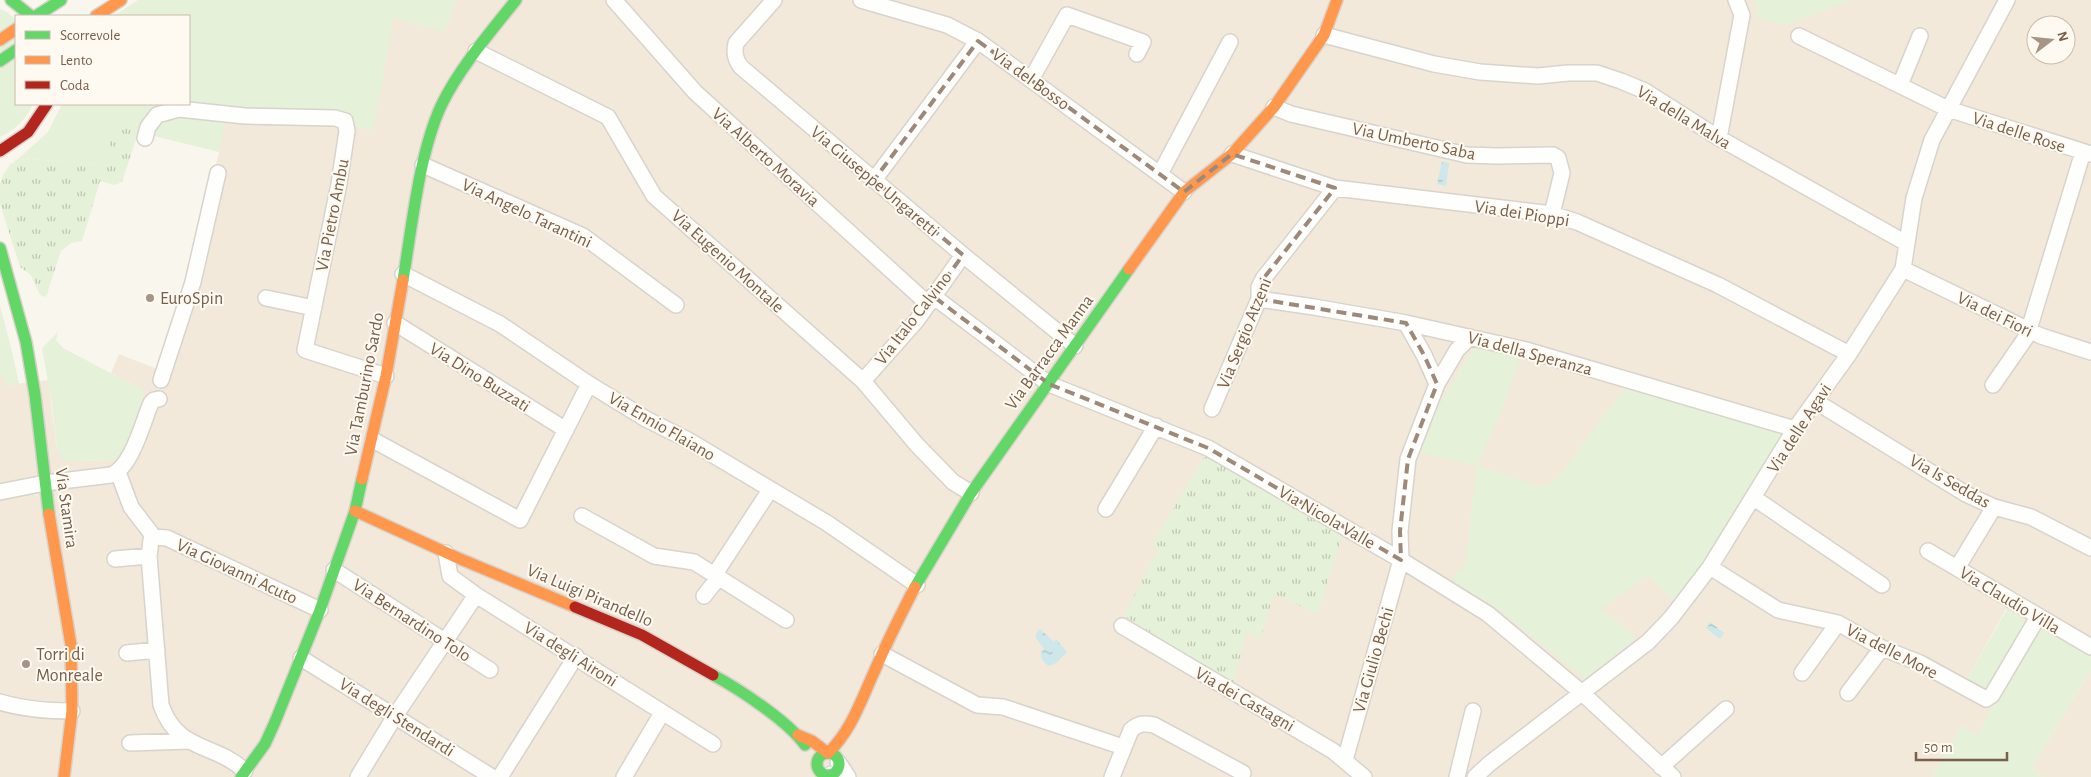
<svg xmlns="http://www.w3.org/2000/svg" width="2091" height="777" viewBox="0 0 2091 777" font-family="'Alegreya Sans',sans-serif">
	<defs>
		<pattern id="park-tufts" width="24" height="20" patternUnits="userSpaceOnUse" patternTransform="scale(1.25)"><rect width="24" height="20" fill="#e5f1d8"/><path d="M3 7l-1-3M5 7V3M7 7l1-3M15 17l-1-3M17 17v-4M19 17l1-3" fill="none" stroke="#bfc6b1"/></pattern>
		<pattern id="water-ripples" width="26" height="14" patternUnits="userSpaceOnUse" patternTransform="scale(1.25)"><rect width="26" height="14" fill="#cee7ea"/><path d="M2 4q2-2 4 0t4 0M15 11q2-2 4 0t4 0" fill="none" stroke="#acbec0"/></pattern>
	</defs>
	<rect width="100%" height="100%" fill="#f9f6ee"/>
	<!-- residential -->
	<path fill="#f2e9db" fill-rule="evenodd" d="M456,0H2091V657L2006,609L1966,681L1993,703L1978,737L1962,726L1932,777H0V372L7,385L48,380L57,450L71,461L121,460L143,390L111,373L119,354L160,370L189,281L219,152L226,106L350,113L394,18L445,31ZM2036,25H2066V55H2036Z
		M2091,670V777H2042L2032,767Z"/>
	<!-- grass -->
	<path fill="#e5f1d8" d="M138,0H456L445,32L394,18L373,130L353,127L350,113L227,106L219,152L138,132L108,137L112,155L111,166L19,158L48,132L62,104H189V16H114Z
		M1754,0H1852L1785,25L1757,18L1758,7Z
		M0,9L7,12L16,20V104H33C26,119 15,130 0,137Z
		M0,306L11,347L19,384L7,385L0,372Z
		M58,332L56,340L63,348L143,390L144,412L121,460L71,461L63,459L57,450L52,405L42,348Z
		M1475,347L1521,357L1503,407L1477,466L1510,476L1538,487L1555,481L1624,389C1679,397 1731,416 1784,434L1706,560L1675,602L1648,575L1602,608L1636,638L1585,679L1498,609L1453,581L1457,569L1464,570L1477,466L1421,453C1424,424 1459,373 1475,347Z
		M2007,609L2029,621L1984,691L1966,681Z
		M2041,628L2091,657V670L2032,767L2042,777H1932L1962,726L1978,736L1993,703Z"/>
	<!-- park -->
	<path fill="url(#park-tufts)" d="M117,125H133L140,127L122,182L115,185L100,181L82,241L71,243L61,251L46,297L40,295L31,275L20,267L0,204V184L3,175L10,165L19,158L110,166L112,155L108,137Z
		M1206,454L1343,534L1318,614L1274,594L1260,639L1247,631L1233,683L1124,616L1157,550L1152,544Z"/>
	<!-- water -->
	<path fill="url(#water-ripples)" d="M1442,161L1449,163L1446,186L1437,184Z
		M1710,622L1724,633L1720,639L1706,628Z
		M1040,629L1054,642L1056,639L1067,652L1056,663L1049,666C1043,662 1040,659 1041,651L1044,649L1036,638V633Z"/>
	<g fill="none" stroke-linecap="round" stroke-linejoin="round">
		<defs>
			<path id="street" d="M614,0L695,92L927,303
				M774,0L736,43C734,53 735,59 741,67L963,255L1075,346
				M861,0L947,25L978,41L1184,192
				M1324,35L1434,64L1480,72L1538,76L1568,73H1597L1621,81L1645,91L1719,138L1906,243
				M1799,36L1948,109L2091,154
				M476,51L608,117L654,196L863,381L917,445L953,482L971,493
				M1032,78L1067,15L1143,42L1137,54
				M1900,85L1920,36
				M1274,107L1291,114L1467,155L1497,156L1553,155L1558,158L1562,173L1552,214
				M145,138L148,127L157,115L179,109L245,116L335,118L345,121L347,131L339,184L305,350L386,376
				M1719,138L1742,15L1736,0
				M1232,154L1335,188L1527,211L1552,214L1577,222L1718,285L1849,354
				M423,165L583,236L676,305
				M1160,174L1230,42
				M874,180L978,41
				M1903,269L2041,336L2091,352
				M403,274L500,324L589,384L646,419L688,440L827,523L917,585
				M933,296L1049,384L1208,448L1401,560L1488,614L1581,692L1673,777
				M266,298L314,308
				M1259,299L1314,307L1406,323L1526,350L1795,429
				M395,323L566,430
				M1406,323L1424,355L1437,384
				M161,380L193,282L218,173
				M863,381L917,320L963,255
				M1993,385L2027,336L2083,152
				M1815,401L1966,494L1994,507L2031,517L2091,548
				M1212,409L1259,299V287L1263,279L1335,188
				M373,440L520,520L589,384
				M118,472L131,507L154,537
				M0,492L45,483L111,475C132,467 142,424 151,403L154,400L159,399
				M1754,498L1882,585
				M1106,509L1156,426
				M582,516L654,556L694,562L786,620
				M154,537L151,540L149,556L161,705C178,753 214,742 245,771
				M154,537L167,538L320,610
				M1928,551L2091,647
				M446,553L450,576L476,595L713,744
				M115,559L149,556
				M1710,567L1778,610L1838,623L1882,648L1920,663L1986,699L1992,695L2038,617
				M1957,568L1994,507
				M334,570L490,670
				M704,596L715,582V574L770,490
				M1122,626L1333,751L1364,777
				M127,653L157,650
				M882,654L977,705L1003,707L1123,747
				M301,658L492,777
				M1802,673L1838,623
				M1848,693L1882,648
				M0,702C23,709 48,711 72,711
				M130,743L189,741
				M1345,760L1401,560L1400,531L1408,459L1437,384L1457,350L1470,337
				M838,762L848,777
				M1661,767L1726,709
				M831,774L834,777
				M358,777L395,716L476,595
				M500,777L576,656
				M624,777L662,713
				M1112,777L1131,730C1139,723 1144,723 1154,725L1243,773
				M1457,777L1473,711
				M1475,777L1489,764L1648,642L1671,618L1710,567L1795,429L1849,354L1903,269L1914,198L1932,140L2007,0"/>
			<path id="fast" d="M11,0L31,16
				M36,16L61,0
				M0,61L16,50
				M0,248L26,342L35,395L49,514
				M403,280C412,226 419,154 441,106C458,70 491,31 516,0
				M915,587L971,493L1129,269
				M713,675C739,689 788,721 805,745
				M817 764a11 11 0 1 1 22 0a11 11 0 1 1-22 0Z
				M241,777L265,744L275,722L320,610L355,511L362,479"/>
			<path id="slow" d="M96,16L121,0
				M0,40L16,29
				M1129,269L1184,192L1232,154L1274,107L1324,35L1337,0
				M362,479L386,376L403,280
				M355,511L458,558L575,607
				M49,514L71,645L72,711L64,777
				M798,735L812,741L828,753C852,730 861,700 875,670C887,642 901,614 915,587"/>
			<path id="jam" d="M0,151L28,132L47,104
				M575,607L642,635L713,675"/>
		</defs>
		<!-- street casing -->
		<use href="#street" stroke="#d8d3cc" stroke-width="18"/>
		<!-- fast casing -->
		<use href="#fast" stroke="#d9d2ca" stroke-width="14"/>
		<!-- slow casing -->
		<use href="#slow" stroke="#d9d2ca" stroke-width="14"/>
		<!-- jam casing -->
		<use href="#jam" stroke="#d9d2ca" stroke-width="14"/>
		<!-- street -->
		<use href="#street" stroke="#fefefc" stroke-width="15"/>
		<!-- fast -->
		<use href="#fast" stroke="#63d668" stroke-width="11"/>
		<!-- slow -->
		<use href="#slow" stroke="#ff974d" stroke-width="11"/>
		<!-- jam -->
		<use href="#jam" stroke="#b3261e" stroke-width="11"/>
	</g>
	<!-- marked area -->
	<path fill="none" stroke="#9d8979" stroke-width="4" stroke-dasharray="10 6" stroke-linejoin="round" d="M978,41L1184,192L1232,154L1335,188L1263,279L1259,299L1406,323L1424,355L1437,384L1408,459L1400,531L1401,560L1208,448L1049,384L933,296L963,255L874,180Z"/>
	<!-- markers -->
	<g fill="#a69484" stroke="#fffaf1" stroke-width="2">
		<circle cx="150" cy="298" r="5"/>
		<circle cx="26" cy="664" r="5"/>
	</g>
	<g text-anchor="middle" stroke-width="4" stroke-linejoin="round" paint-order="stroke">
		<!-- street labels -->
		<g font-size="18" fill="#7a5f4b" stroke="#fffaf1">
			<text transform="translate(1031 79) rotate(36)" y="6">Via del Bosso</text>
			<text transform="translate(1684 117) rotate(31)" y="6">Via della Malva</text>
			<text transform="translate(2019 132) rotate(18)" y="6">Via delle Rose</text>
			<text transform="translate(1414 141) rotate(12)" y="6">Via Umberto Saba</text>
			<text transform="translate(766 157) rotate(42)" y="6">Via Alberto Moravia</text>
			<text transform="translate(875 181) rotate(40)" y="6">Via Giuseppe Ungaretti</text>
			<text transform="translate(527 213) rotate(25)" y="6">Via Angelo Tarantini</text>
			<text transform="translate(1522 213) rotate(9)" y="6">Via dei Pioppi</text>
			<text transform="translate(332 215) rotate(-79)" y="6">Via Pietro Ambu</text>
			<text transform="translate(728 261) rotate(42)" y="6">Via Eugenio Montale</text>
			<text transform="translate(1995 314) rotate(26)" y="6">Via dei Fiori</text>
			<text transform="translate(913 318) rotate(-52)" y="6">Via Italo Calvino</text>
			<text transform="translate(1244 333) rotate(-68)" y="6">Via Sergio Atzeni</text>
			<text transform="translate(1049 352) rotate(-54)" y="6">Via Barracca Manna</text>
			<text transform="translate(1530 353) rotate(15)" y="6">Via della Speranza</text>
			<text transform="translate(480 377) rotate(32)" y="6">Via Dino Buzzati</text>
			<text transform="translate(364 384) rotate(-79)" y="6">Via Tamburino Sardo</text>
			<text transform="translate(662 426) rotate(30)" y="6">Via Ennio Flaiano</text>
			<text transform="translate(1799 428) rotate(-57)" y="6">Via delle Agavi</text>
			<text transform="translate(1950 481) rotate(30)" y="6">Via Is Seddas</text>
			<text transform="translate(67 508) rotate(82)" y="6">Via Stamira</text>
			<text transform="translate(1327 517) rotate(30)" y="6">Via Nicola Valle</text>
			<text transform="translate(237 571) rotate(25)" y="6">Via Giovanni Acuto</text>
			<text transform="translate(590 595) rotate(23)" y="6">Via Luigi Pirandello</text>
			<text transform="translate(2010 600) rotate(31)" y="6">Via Claudio Villa</text>
			<text transform="translate(412 620) rotate(33)" y="6">Via Bernardino Tolo</text>
			<text transform="translate(1892 651) rotate(27)" y="6">Via delle More</text>
			<text transform="translate(571 654) rotate(32)" y="6">Via degli Aironi</text>
			<text transform="translate(1373 660) rotate(-74)" y="6">Via Giulio Bechi</text>
			<text transform="translate(1245 699) rotate(30)" y="6">Via dei Castagni</text>
			<text transform="translate(397 717) rotate(32)" y="6">Via degli Stendardi</text>
		</g>
		<!-- poi labels -->
		<g font-size="18" fill="#7a5f4b" stroke="#fffaf1" text-anchor="start">
			<text x="160" y="304">EuroSpin</text>
			<text x="36" y="660">Torri di<tspan x="36" dy="21">Monreale</tspan></text>
		</g>
	</g>
	<!-- legend -->
	<rect x="15" y="15" width="175" height="90" fill="#fffaf1" stroke="#cabcaf"/>
	<rect x="25" y="31" width="25" height="8" fill="#63d668" stroke="#cabcaf"/>
	<text x="60" y="40" font-size="15" fill="#7a5f4b">Scorrevole</text>
	<rect x="25" y="56" width="25" height="8" fill="#ff974d" stroke="#cabcaf"/>
	<text x="60" y="65" font-size="15" fill="#7a5f4b">Lento</text>
	<rect x="25" y="81" width="25" height="8" fill="#b3261e" stroke="#cabcaf"/>
	<text x="60" y="90" font-size="15" fill="#7a5f4b">Coda</text>
	<!-- north arrow -->
	<g transform="translate(2051 40) rotate(74)"><circle r="24" fill="#fffaf1" stroke="#cabcaf"/>
	<path d="M0-4L9 19L0 12L-9 19Z" fill="#a69484"/>
	<text y="-8" font-size="14" font-weight="bold" text-anchor="middle" fill="#7a5f4b">N</text>
	</g>
	<!-- scale -->
	<path d="M1916 752v8h91v-8" fill="none" stroke="#7a5f4b" stroke-width="2.5"/>
	<text x="1924" y="752" font-size="15" fill="#7a5f4b" stroke="#fffaf1" stroke-width="4" paint-order="stroke">50 m</text>
</svg>
